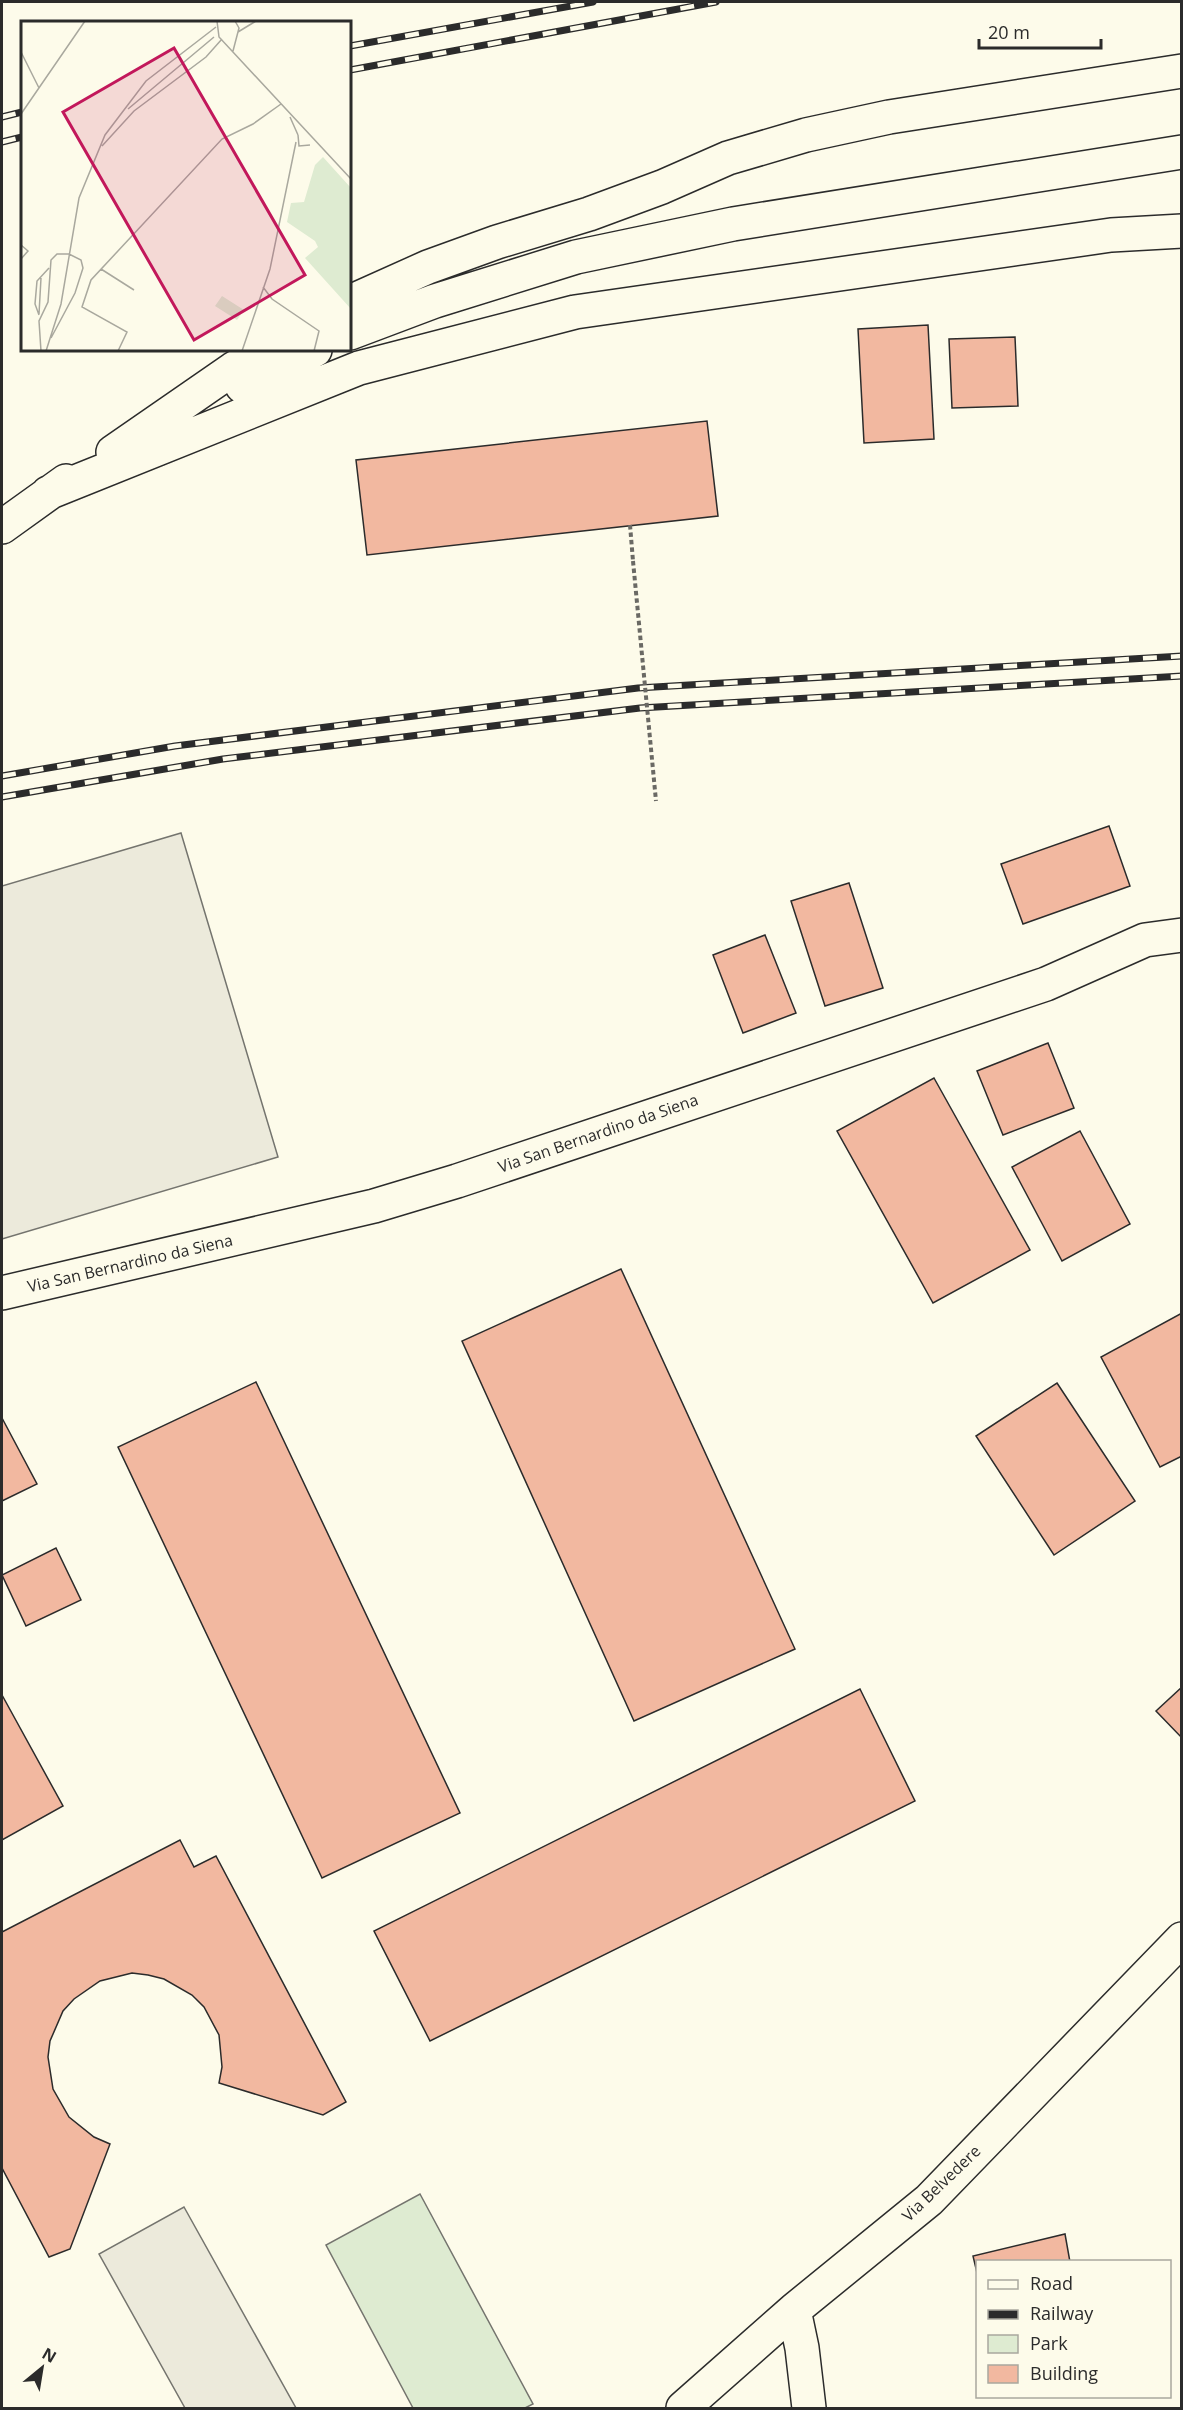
<svg xmlns="http://www.w3.org/2000/svg" width="1183" height="2410" viewBox="0 0 1183 2410" font-family="'Open Sans',sans-serif">
	<rect width="100%" height="100%" fill="#fdfbea"/>
	<!-- green -->
	<path fill="#deebd1" stroke="#74746e" stroke-width="1.5" d="M420,2194L533,2404L525,2408H413L326,2245Z"/>
	<!-- parking -->
	<path fill="#eceadb" stroke="#74746e" stroke-width="1.5" d="M181,833L278,1157L2,1239V886Z
		M184,2207L296,2408H185L99,2254Z"/>
	<!-- building -->
	<path fill="#f2b8a0" stroke="#2b2b2b" stroke-width="1.5" d="M928,325L934,439L864,443L858,329Z
		M1015,337L1018,406L952,408L949,339Z
		M707,421L718,516L367,555L356,460Z
		M1109,826L1130,886L1023,924L1001,864Z
		M849,883L883,988L825,1006L791,901Z
		M765,935L796,1013L743,1033L713,955Z
		M1048,1043L1074,1108L1003,1135L977,1071Z
		M934,1078L1030,1250L933,1303L837,1131Z
		M1080,1131L1130,1224L1062,1261L1012,1167Z
		M621,1269L795,1649L634,1721L462,1341Z
		M1182,1313V1456L1160,1467L1101,1357Z
		M256,1382L460,1813L322,1878L118,1447Z
		M1057,1383L1135,1501L1054,1555L976,1436Z
		M2,1418L37,1484L2,1501Z
		M56,1548L81,1600L26,1626L2,1575Z
		M1182,1687V1738L1156,1711Z
		M860,1689L915,1801L430,2041L374,1931Z
		M2,1695L63,1806L2,1840Z
		M180,1840L194,1867L216,1856L346,2102L323,2115L219,2083L222,2067L219,2035L204,2007L192,1995L164,1979L148,1975L132,1973L100,1981L74,1999L63,2011L50,2041L48,2057L53,2089L69,2117L94,2137L110,2144L70,2249L49,2257L2,2168V1932Z
		M1065,2234L1070,2262H978V2277L973,2256Z"/>
	<g fill="none" stroke-linecap="round" stroke-linejoin="round">
		<defs>
			<path id="minor" d="M2,1293L374,1206L457,1181L1046,984L1145,940L1182,935
				M794,2310L802,2348L809,2408
				M683,2408L794,2310L929,2200L1182,1939"/>
			<path id="primary" d="M350,302L428,267L497,242L589,214L662,187L728,158L806,135L889,117L1182,71
				M350,333L435,301L576,257L733,224L1182,152
				M242,386L315,350
				M113,452L233,369L265,350
				M48,493L359,368L575,312L1111,235L1182,231
				M2,527L66,481"/>
		</defs>
		<!-- minor casing -->
		<use href="#minor" stroke="#2b2b2b" stroke-width="36"/>
		<!-- primary casing -->
		<use href="#primary" stroke="#2b2b2b" stroke-width="36"/>
		<!-- path -->
		<path stroke="#6a6964" stroke-width="4" stroke-dasharray="4.5 3" stroke-linecap="butt" d="M630,525L633,561"/>
		<!-- minor -->
		<use href="#minor" stroke="#fdfbea" stroke-width="33"/>
		<!-- primary -->
		<use href="#primary" stroke="#fdfbea" stroke-width="33"/>
		<defs>
			<path id="rail" d="M350,46L593,2
				M350,70L716,2
				M2,117L22,112
				M2,142L22,137
				M2,776L175,746L638,688L1182,656
				M2,797L223,759L640,708L1182,676"/>
		</defs>
		<!-- rail casing -->
		<use href="#rail" stroke="#2b2b2b" stroke-width="7"/>
		<!-- rail -->
		<use href="#rail" stroke="#fdfbea" stroke-width="4.5" stroke-dasharray="14" stroke-linecap="butt"/>
		<!-- path-bridge -->
		<path stroke="#6a6964" stroke-width="4" stroke-dasharray="4.5 3" stroke-linecap="butt" d="M633,561L656,801"/>
	</g>
	<g text-anchor="middle" stroke-width="4.5" stroke-linejoin="round" paint-order="stroke">
		<!-- street labels -->
		<g font-size="16" fill="#2b2b2b" stroke="#fdfbea">
			<text transform="translate(598 1133) rotate(-19)" y="6">Via San Bernardino da Siena</text>
			<text transform="translate(130 1263) rotate(-13)" y="6">Via San Bernardino da Siena</text>
			<text transform="translate(941 2183) rotate(-44)" y="6">Via Belvedere</text>
		</g>
	</g>
	<!-- overview -->
	<g transform="translate(21 21)">
		<rect width="330" height="330" fill="#fdfbea"/>
		<path d="M302,136L330,167V288L284,237L297,226L294,220L266,201L270,182L283,181L294,144ZM201,275L223,289L216,299L194,285Z" fill="#deebd1"/>
		<path fill="none" stroke="#a9a89e" stroke-width="1.5" d="M196,0L198,16L330,158M217,11L235,0M212,30L218,7L214,0M0,31L18,67M107,88L193,16M0,93L64,0M269,96L277,114M277,114L278,125L289,124M81,125L113,90L185,36L201,18M0,224L7,230L0,238M80,248L113,269M242,266L251,278L298,310L293,330M18,293L20,257M18,294L14,283L16,260L28,247M20,330L18,300L27,281L30,239L36,233H48L60,239L62,247L54,272L30,317M25,330L40,283L58,177L84,114L125,60L195,6M97,330L106,311L61,286L70,259L201,118L232,103L260,83M221,330L249,248L275,121"/>
		<path fill="#c2185b" fill-opacity="0.15" stroke="#c2185b" stroke-width="3" d="M153,27L284,254L173,319L42,91Z"/>
		<rect width="330" height="330" fill="none" stroke="#2b2b2b" stroke-width="3"/>
	</g>
	<!-- border -->
	<rect width="1183" height="2410" fill="none" stroke="#2b2b2b" stroke-width="6"/>
	<!-- legend -->
	<rect x="976" y="2260" width="195" height="138" fill="#fdfbea" stroke="#a9a89e" stroke-width="1.5"/>
	<rect x="988" y="2280" width="30" height="9" fill="#fdfbea" stroke="#a9a89e" stroke-width="1.5"/>
	<text x="1030" y="2290" font-size="18" fill="#2b2b2b">Road</text>
	<rect x="988" y="2310" width="30" height="9" fill="#2b2b2b" stroke="#a9a89e" stroke-width="1.5"/>
	<text x="1030" y="2320" font-size="18" fill="#2b2b2b">Railway</text>
	<rect x="988" y="2335" width="30" height="18" fill="#deebd1" stroke="#a9a89e" stroke-width="1.5"/>
	<text x="1030" y="2350" font-size="18" fill="#2b2b2b">Park</text>
	<rect x="988" y="2365" width="30" height="18" fill="#f2b8a0" stroke="#a9a89e" stroke-width="1.5"/>
	<text x="1030" y="2380" font-size="18" fill="#2b2b2b">Building</text>
	<!-- north arrow -->
	<g transform="translate(42 2368) rotate(30)" stroke="#fdfbea" stroke-width="4.5" paint-order="stroke">
	<path d="M0-4.5L10 22L0 15L-10 22Z" fill="#2b2b2b"/>
	<text y="-9" font-size="16" font-weight="bold" text-anchor="middle" fill="#2b2b2b">N</text>
	</g>
	<!-- scale -->
	<path d="M979 39v9h122v-9" fill="none" stroke="#2b2b2b" stroke-width="3"/>
	<text x="988" y="39" font-size="18" fill="#2b2b2b" stroke="#fdfbea" stroke-width="4.5" paint-order="stroke">20 m</text>
</svg>
